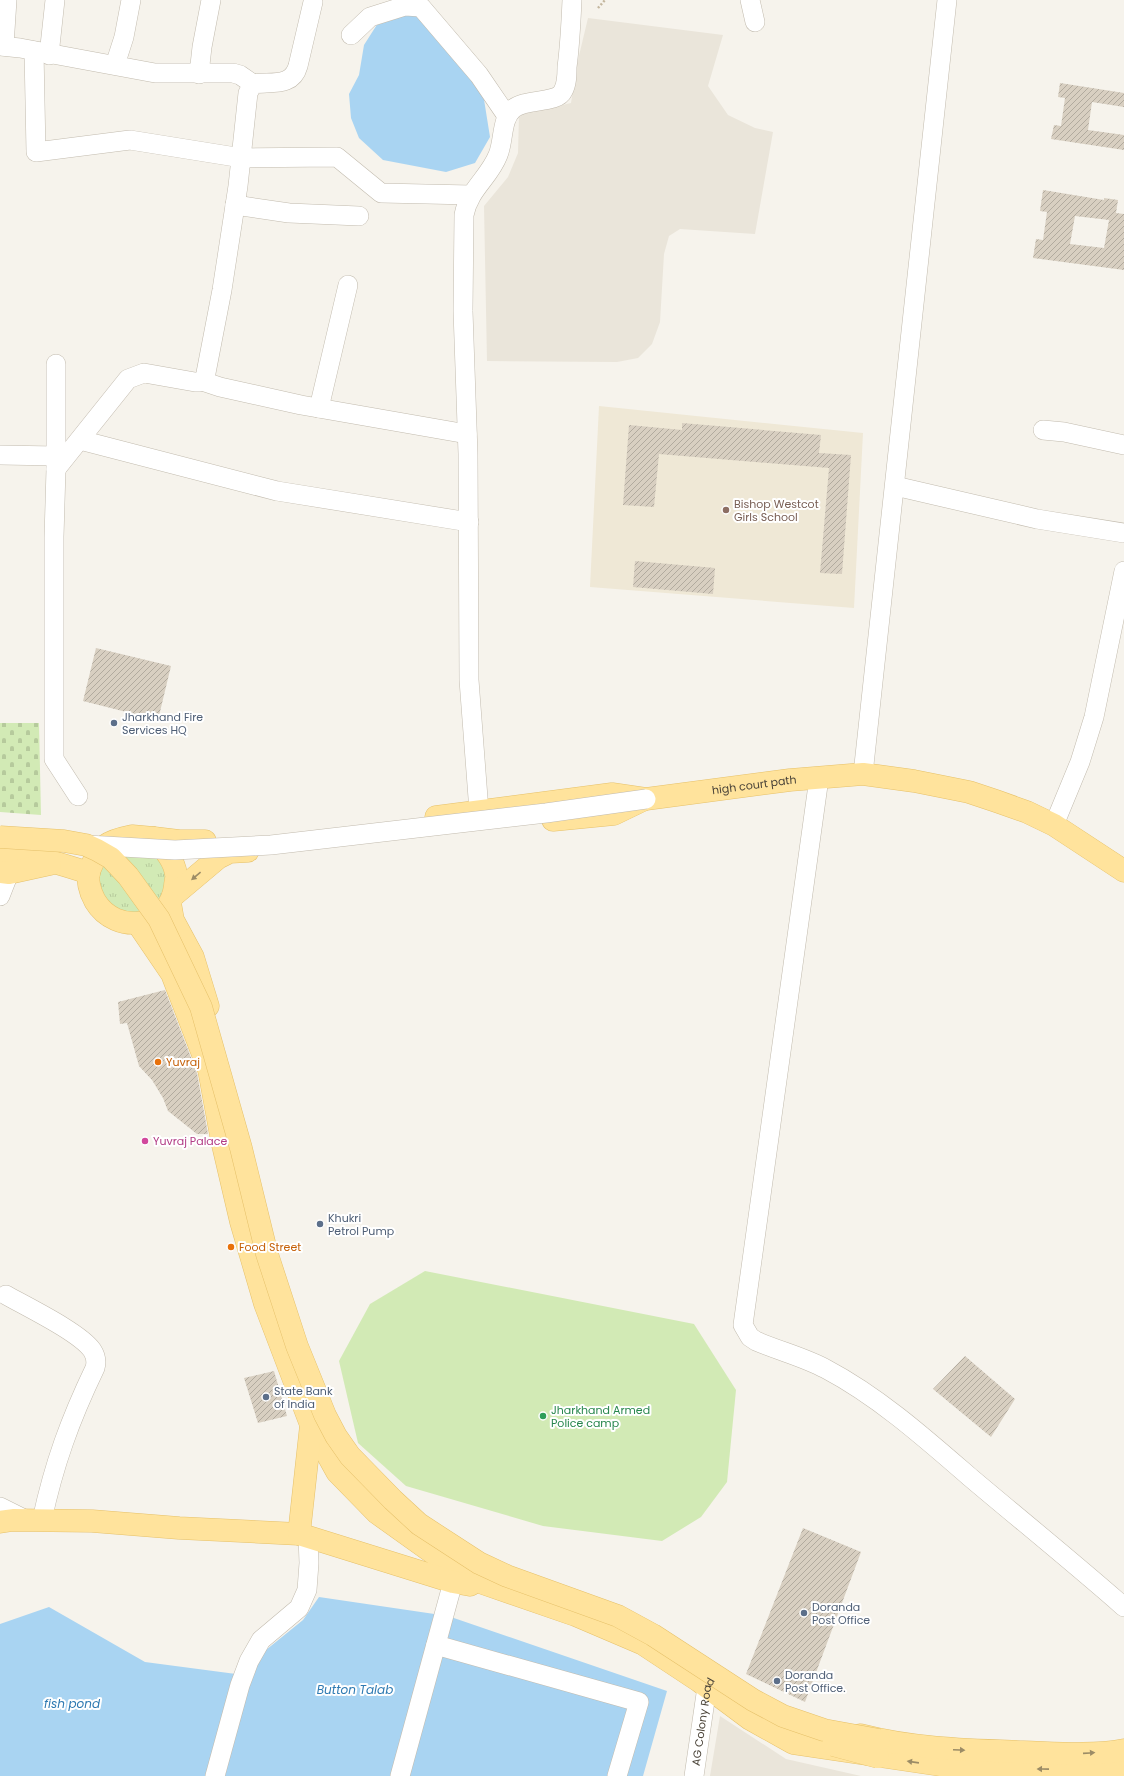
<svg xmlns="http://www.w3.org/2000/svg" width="1124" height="1776" viewBox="0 0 1124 1776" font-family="Poppins,sans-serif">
	<defs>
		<pattern id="grass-tufts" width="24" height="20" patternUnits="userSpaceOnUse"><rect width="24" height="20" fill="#d2eab5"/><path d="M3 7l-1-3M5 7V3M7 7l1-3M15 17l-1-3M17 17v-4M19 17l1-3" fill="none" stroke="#b6ca9c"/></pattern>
		<pattern id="cemetery-stones" width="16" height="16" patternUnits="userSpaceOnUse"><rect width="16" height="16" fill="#d2eab5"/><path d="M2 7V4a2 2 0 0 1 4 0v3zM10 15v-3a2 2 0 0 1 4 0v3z" fill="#b6ca9c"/></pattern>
		<pattern id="building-hatch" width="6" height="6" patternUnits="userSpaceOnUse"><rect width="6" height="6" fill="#d8cfc1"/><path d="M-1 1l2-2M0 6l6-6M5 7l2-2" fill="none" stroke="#b1aa9e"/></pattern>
	</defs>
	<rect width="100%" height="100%" fill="#f6f3ec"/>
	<!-- residential -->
	<path fill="#eae5da" d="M588,18L723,35L708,86L728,115L755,128L773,132L755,234L680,229L669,236L664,254L660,322L652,344L638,358L617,362L487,361L484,206L508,177L518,153L519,115L571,103L577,64Z
		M720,1716L786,1759L861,1776H710Z"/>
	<!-- education -->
	<path fill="#efe8d6" d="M599,406L863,433L854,608L590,587Z"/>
	<!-- grass -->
	<path fill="url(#grass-tufts)" d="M143,843L167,867L165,892L148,910L131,913L114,908L99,889L100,863Z"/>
	<!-- cemetery -->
	<path fill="url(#cemetery-stones)" d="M0,723H39L41,815L0,812Z"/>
	<!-- garden -->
	<path fill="#d2eab5" d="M425,1271L694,1324L736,1390L727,1482L701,1517L662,1541L543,1526L406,1486L358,1443L339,1361L370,1304Z"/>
	<!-- water -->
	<path fill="#a9d4f2" d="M424,10L482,87L490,137L475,163L446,172L383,160L359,138L351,118L349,94L359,75L364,45L378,23Z
		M319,1597L448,1616L667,1691L643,1776H225L253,1663L261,1654L303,1620Z
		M49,1607L145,1662L236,1674L207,1776H0V1624Z"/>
	<!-- building -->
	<path fill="url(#building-hatch)" fill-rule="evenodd" d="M1060,83L1124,93V107L1092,102L1088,130L1124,135V150L1051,139L1054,125L1061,126L1065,98L1058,97Z
		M1043,190L1104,200V198L1118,200L1116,213L1124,214V270L1033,258L1036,239L1043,240L1047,212L1040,211ZM1075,216L1109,220L1104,248L1070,244Z
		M682,423L821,435L819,453L851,455L842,574L820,573L829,468L659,454L654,507L623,505L629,425L682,430Z
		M635,561L715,568L713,594L633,587Z
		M96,648L171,666L158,720L83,701Z
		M165,990L197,1073L208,1134H197L168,1111L163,1098L152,1080L139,1066L127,1023L120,1024L118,1002Z
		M965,1356L1015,1399L991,1437L933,1389Z
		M274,1371L287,1416L258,1423L244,1378Z
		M803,1528L861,1552L805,1702L746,1674Z"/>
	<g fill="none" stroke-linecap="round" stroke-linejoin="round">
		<defs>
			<g id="minor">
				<path d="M750,0L755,22"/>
				<path d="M351,35L370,17L405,6L421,7L479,75L507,116"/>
				<path d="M0,46L20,48L155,73H233L240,75L253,84"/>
				<path d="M4,46L7,0"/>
				<path d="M34,51L36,152L130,140L242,158L337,157L381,193L471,195"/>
				<path d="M49,55L55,0"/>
				<path d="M115,65L124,37L131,0"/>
				<path d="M199,74L202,47L211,0"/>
				<path d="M235,205L289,213L359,216"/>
				<path d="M56,364V469L54,537V759L78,796"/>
				<path d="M202,381L220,387L301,405L467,434"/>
				<path d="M319,408L348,285"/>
				<path d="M1043,430L1064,432L1124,445"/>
				<path d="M80,440L277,491L469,522"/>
				<path d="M0,455L56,456"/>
				<path d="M56,469L128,379L144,373L195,382H200L205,378L222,290L238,186L248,93L253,84C270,81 292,88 298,66L313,2"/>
				<path d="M895,486L1037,519L1124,533"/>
				<path d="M863,774L947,0"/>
				<path d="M819,778L743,1325L750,1337L756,1341C779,1351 804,1357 826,1369C879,1397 926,1439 971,1478C1022,1521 1074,1563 1124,1607"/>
				<path d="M479,811L469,680L468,454L463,311L464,215C469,189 489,178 498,155C504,141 501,119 513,109C525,98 557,104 563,91C567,84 567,75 567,67C570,45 571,23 572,0"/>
				<path d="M1054,825L1080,762L1094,717L1124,571"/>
				<path d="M0,896L9,873"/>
				<path d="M6,1295C27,1307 79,1332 92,1350C96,1356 97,1361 95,1368C70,1420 54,1464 42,1520"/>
				<path d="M0,1507L26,1520"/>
				<path d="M436,1645L639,1702L617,1776"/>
				<path d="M215,1776L240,1685L249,1661L261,1640L299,1608L307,1590L309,1563L308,1536"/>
				<path d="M400,1776L453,1582"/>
				<path id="s1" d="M694,1776L707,1687L713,1676"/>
			</g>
			<g id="major">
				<path id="s2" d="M436,817L612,794L646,799L790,780L863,774L914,781L969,792L996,801L1027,812L1054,825L1124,871"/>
				<path d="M553,820L614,814L643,800"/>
				<path d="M132,836L154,838C163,848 174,859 176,874C177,877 175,882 175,886C170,928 116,936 95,901C90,892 86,879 90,869C100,845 107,841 132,836Z"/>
				<path d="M154,838L179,841H205"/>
				<path d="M0,851C30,854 60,864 89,873"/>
				<path d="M0,872L9,873L50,864"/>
				<path d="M174,895L218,858L230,852L248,851"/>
				<path d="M170,903L173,920L193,957L208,1006"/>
				<path d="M138,924L172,974L209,1070L222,1141L241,1222L265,1304L311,1425L337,1472L377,1513L468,1578L575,1615L643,1644L699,1681L750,1719L793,1743L941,1765L1124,1771"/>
				<path d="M0,1522L13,1520L92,1521L179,1528L299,1534L453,1582L470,1585"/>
				<path d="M299,1534L311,1425"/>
				<path d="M860,1735C914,1749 968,1750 1023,1752C1057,1753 1091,1756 1124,1750"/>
			</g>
		</defs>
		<!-- minor casing -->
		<use href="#minor" stroke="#c2bbae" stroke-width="20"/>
		<!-- major casing -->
		<use href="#major" stroke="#e6c16a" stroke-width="23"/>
		<!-- path -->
		<path stroke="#c4b79f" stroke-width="2.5" stroke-dasharray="2 2" stroke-linecap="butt" d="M598,8L605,0"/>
		<!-- minor -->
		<use href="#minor" stroke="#fff" stroke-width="19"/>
		<!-- major -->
		<use href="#major" stroke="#ffe39c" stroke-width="22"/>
		<defs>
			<path id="minor-bridge" d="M87,845L175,850L271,845L546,813L646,799"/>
			<path id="major-bridge" d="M0,837L64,841L86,845L97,850L111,858L128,876L159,919L201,1007L241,1148L267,1254L297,1346L325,1415L336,1436L350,1456L393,1500L419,1524L479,1563L507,1576L618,1616L653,1635L753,1700L783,1716L824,1730L879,1740
				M833,1745L878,1757"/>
		</defs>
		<!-- minor-bridge casing -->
		<use href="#minor-bridge" stroke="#c2bbae" stroke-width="20" stroke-linecap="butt"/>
		<!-- major-bridge casing -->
		<use href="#major-bridge" stroke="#e6c16a" stroke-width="23" stroke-linecap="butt"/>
		<!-- minor-bridge -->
		<use href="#minor-bridge" stroke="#fff" stroke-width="19"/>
		<!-- major-bridge -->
		<use href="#major-bridge" stroke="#ffe39c" stroke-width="22"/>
	</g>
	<!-- one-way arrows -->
	<defs><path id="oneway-solid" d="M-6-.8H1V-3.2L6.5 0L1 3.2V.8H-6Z"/></defs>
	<g fill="#9c8c66">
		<use href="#oneway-solid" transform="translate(196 876) rotate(140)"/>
		<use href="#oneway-solid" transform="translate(959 1750) rotate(2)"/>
		<use href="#oneway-solid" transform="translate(1089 1753) rotate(-4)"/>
		<use href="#oneway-solid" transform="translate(913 1762) rotate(-172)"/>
		<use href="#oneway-solid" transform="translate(1043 1769) rotate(-179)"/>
	</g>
	<!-- markers -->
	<circle fill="#8d6e63" stroke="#fff" stroke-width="1.5" cx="726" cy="510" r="4"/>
	<g fill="#5c6f8a" stroke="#fff" stroke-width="1.5">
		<circle cx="114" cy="723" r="4"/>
		<circle cx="320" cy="1224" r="4"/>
		<circle cx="266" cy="1397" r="4"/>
		<circle cx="804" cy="1613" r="4"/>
		<circle cx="777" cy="1681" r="4"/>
	</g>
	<g fill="#e8710a" stroke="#fff" stroke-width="1.5">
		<circle cx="158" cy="1062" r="4"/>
		<circle cx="231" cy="1247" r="4"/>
	</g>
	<circle fill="#d1479c" stroke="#fff" stroke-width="1.5" cx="145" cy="1141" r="4"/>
	<circle fill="#2e9e5b" stroke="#fff" stroke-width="1.5" cx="543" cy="1416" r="4"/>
	<g text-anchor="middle" stroke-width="4" stroke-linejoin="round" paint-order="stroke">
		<!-- education labels -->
		<g font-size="11" fill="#785e54" stroke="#fff" text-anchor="start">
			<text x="734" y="508">Bishop Westcot<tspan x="734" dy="13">Girls School</tspan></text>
		</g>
		<!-- service labels -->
		<g font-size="11" fill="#4e5e75" stroke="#fff" text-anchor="start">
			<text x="122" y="721">Jharkhand Fire<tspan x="122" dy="13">Services HQ</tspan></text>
			<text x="328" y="1222">Khukri<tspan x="328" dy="13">Petrol Pump</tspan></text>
			<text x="274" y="1395">State Bank<tspan x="274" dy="13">of India</tspan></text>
			<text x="812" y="1611">Doranda<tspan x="812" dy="13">Post Office</tspan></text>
			<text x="785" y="1679">Doranda<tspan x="785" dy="13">Post Office.</tspan></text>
		</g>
		<!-- street labels -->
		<g font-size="11" fill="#4b4439" stroke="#fff">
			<text dy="4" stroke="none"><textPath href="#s2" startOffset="321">high court path</textPath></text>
			<text dy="4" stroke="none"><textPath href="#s1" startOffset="55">AG Colony Road</textPath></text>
		</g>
		<!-- food labels -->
		<g font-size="11" fill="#c56008" stroke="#fff" text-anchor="start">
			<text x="166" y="1066">Yuvraj</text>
			<text x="239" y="1251">Food Street</text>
		</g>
		<!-- hotel labels -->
		<g font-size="11" fill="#b23c85" stroke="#fff" text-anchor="start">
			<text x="153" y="1145">Yuvraj Palace</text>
		</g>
		<!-- leisure labels -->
		<g font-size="11" fill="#27864d" stroke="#fff" text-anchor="start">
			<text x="551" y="1414">Jharkhand Armed<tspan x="551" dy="13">Police camp</tspan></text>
		</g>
		<!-- water labels -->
		<g font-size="12" font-style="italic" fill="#2e7ab2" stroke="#fff">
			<text x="355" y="1694">Button Talab</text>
			<text x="72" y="1708">fish pond</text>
		</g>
	</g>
</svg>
